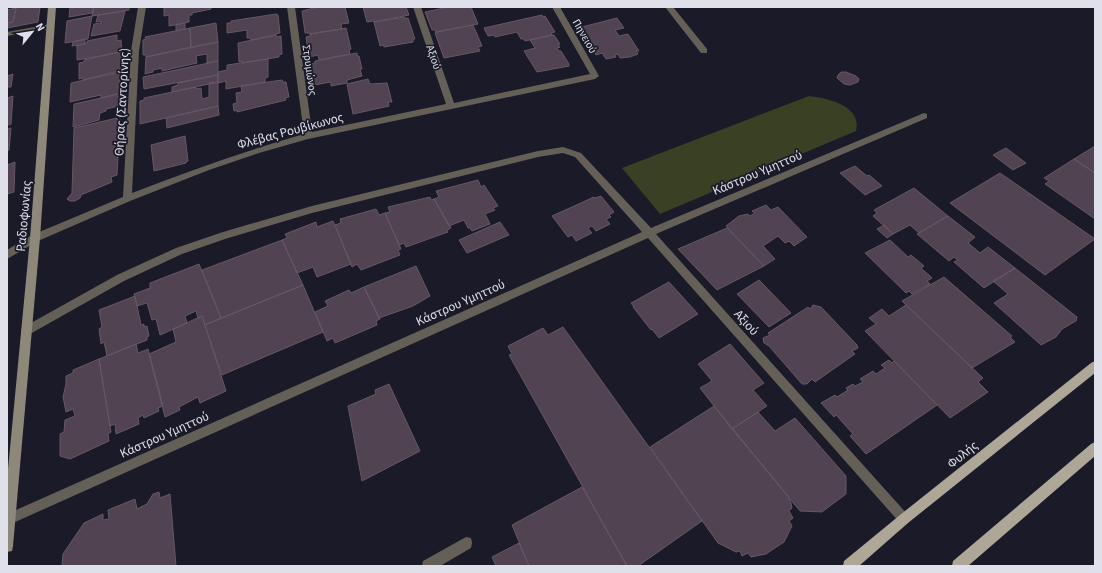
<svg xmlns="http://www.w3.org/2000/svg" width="1102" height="573" viewBox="0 0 1102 573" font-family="'Source Sans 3',sans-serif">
	<rect width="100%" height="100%" fill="#1a1a29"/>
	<!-- green -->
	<path fill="#394024" d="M809,96C828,98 862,106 856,131L660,214L622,168Z"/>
	<!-- building -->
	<path fill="#514351" stroke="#665766" d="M21,7H40L38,22L7,28L9,23L13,22L16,8Z
		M78,7H94L92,13L69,17L70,8Z
		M94,7H129V10L92,16Z
		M168,7H211V9L192,13V15H189V22L169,26V15L164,16V8Z
		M318,7H345L349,23L341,24L342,29L310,34L309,33H305L302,11Z
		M363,7H406L409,15L374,22L373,21L367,22Z
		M449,7H471L478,24L436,32L435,30H432L425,12Z
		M16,8L13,22L7,23V10Z
		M125,11L120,31L91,36L94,24L101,23V21L96,22L98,15Z
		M276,14L278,15L280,33L276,34V35L251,40L250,38H247V30L227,33V23H231V21Z
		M542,15L543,17L545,16L555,32L551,33L552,35L525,41L524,39H521L517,32L495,37L494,35L488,36L484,28Z
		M92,16L88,39L65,43L67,21Z
		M405,17V19L408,18L415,39H413V42L384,47L383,45L380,46L374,22Z
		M617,18L624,28L615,30L619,36L628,34L639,51H636L638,54L630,57L620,58L618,54L615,55L616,57L606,59L602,53L596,55L593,49L594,46L589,39L586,38V34L582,27Z
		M185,23V29L176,31V25Z
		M216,23L218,42L191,47L190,28Z
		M473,25L482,46L478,47L480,51L444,58L435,33L436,32Z
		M190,28L191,47L146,57V55H143V40L146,39L145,37Z
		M346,28L351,49L349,50L350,54L319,60L318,55L309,57L306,37L310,36V34Z
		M117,35V41L121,40L122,52L77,60V46L87,43V41Z
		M276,35V37L281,36L282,54L279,55V57L242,63V61L239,62L238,43Z
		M552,35H554L560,44L558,45L560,47L557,48L559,51H561L569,64V66L537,72L524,51L535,48L530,40Z
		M85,39V44L72,46L73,42Z
		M218,42V61L207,63V54L196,56L197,63L162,71V68L153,70V72L145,74L146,57Z
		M119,52V54L122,53L123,70L83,80V78L79,79V63L84,62V60Z
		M357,53V56H359L362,69H360L362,76L347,80V83L331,86V82L314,85L311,64L315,63V61Z
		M268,59V77L265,78V82L226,89V81L218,83V72L227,70V65Z
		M218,61V75L144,89L143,77Z
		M120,72V93L101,98V95L70,102L71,83Z
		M841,72H846L856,76L859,79L858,82L850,85L844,84L837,78L838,75Z
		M13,74L11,87H7V76Z
		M218,75V82L172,92V87L178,85V83Z
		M368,79L370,84L387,83L392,102H388L389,106L353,114L347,84Z
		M282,80L283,82H286L289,97L285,98L286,100L237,112V110L234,111L233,104L237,103L236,93L242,92L241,86Z
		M218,82V106L140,124V101L144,100V98L196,87V89L201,88L202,99L209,97V83Z
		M119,94V106L106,109V111L100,113L99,120L73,127L74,104Z
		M7,95V98L13,96L11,124L7,125Z
		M218,106L219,115L167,128L166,118Z
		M117,118V120L120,119L117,175L111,177L112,182L81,195L80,198L75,201H70L67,199L72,193L74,128Z
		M11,128L9,150L7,151V129Z
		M185,136L188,161L186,162V163L154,171L151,145Z
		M1095,146V173L1074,159Z
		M1006,148L1026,163L1013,170L993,155Z
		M1074,159L1095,173V219L1045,184L1049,181L1044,178Z
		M15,162L14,192L7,194V165Z
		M855,166L867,176L869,175L882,186L865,195L840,173Z
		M1000,173L1095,239L1045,275L950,203Z
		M478,180L481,187L484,185L498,206L493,208L495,210L485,214L490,224L472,231L470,228H468L464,220L449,226L434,199L439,197L436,191Z
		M914,188L948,216L919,233L910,225L893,234L873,216L877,213L874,210Z
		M601,196L614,212L609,215L611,217L606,219L610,224L596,231L592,226L588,228L592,233L576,241L572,235L568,237L552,216L594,197L595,198Z
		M430,197L431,200L434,199L451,228L447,230L448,232L406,247L404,243L399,245L385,213L390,212L388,207Z
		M766,205L771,210L778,207L807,237L794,246L789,241L785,243L778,236L763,246L775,259L764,266L726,226L739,216L748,214L750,216L755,213L752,211Z
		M376,209L379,215L385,213L401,249L398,250L400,255L361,270L357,264L352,267L335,225L341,223L340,219Z
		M948,216L975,237L968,243L980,253L988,247L1015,268L984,288L954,262L958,260L954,257L949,261L917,234Z
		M333,221L351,264L317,277L313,267L297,273L282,240L287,238L285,234L316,222L317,227Z
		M500,222L509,235L467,253L459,240Z
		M884,225L893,234L887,238L877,229Z
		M727,228L764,266L717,290L678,249Z
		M282,240L303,285L221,318L202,270Z
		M890,240L908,257L911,255L924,266L921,268L932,278L927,281L930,284L912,294L909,291L906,293L865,253Z
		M199,264L221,318L205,325L202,316L198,318L196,311L185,316L187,323L160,335L156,319L152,320L147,303L137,306L134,294L150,288V283Z
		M416,266L430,296L413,306L379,318L364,287Z
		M1015,268L1077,317L1076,321L1062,329L1056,337L1041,345L994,303L1008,294L993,281Z
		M944,277L1012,336L1010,337L1015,342L972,368L902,301Z
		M759,280L791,313L769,327L737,294Z
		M669,282L698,314L659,338L652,329L651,330L633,307H634L631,303Z
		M303,285L323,332L222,375L205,325Z
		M364,287L380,319L376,321L377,325L335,343L333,338L327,341L315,312L328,306L325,301L349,290L351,293Z
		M135,296L141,325L144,324V327L147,326L149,336L147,337V340L107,356L104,342L101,344L99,329L102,327L99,310Z
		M813,305L821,307L857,345L858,348L852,351L855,354L815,382L812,379L807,384H802L769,346L764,343L763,338L770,335L768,333L808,307L810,309Z
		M906,305L983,378L978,382L988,392L950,418L865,331L876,324L869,318L882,309L889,316Z
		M202,316L226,391L200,403L198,397L179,407L180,410L165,417L149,354L176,342L173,329Z
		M563,327L702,521L638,566H627L509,355L512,354L508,346L543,328L548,335Z
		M136,344L138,353L148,349L163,406L158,408L159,411L144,418L143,415L138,418L139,424L116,434L115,424L110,426L99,359Z
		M730,344L764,383L753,390L767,406L732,429L700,388L712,381L698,364Z
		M99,359L111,432L108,434L109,441L70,459L60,456V434L64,432L65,420L75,416L73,409L66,412L63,397L66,384V376L73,373V370Z
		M889,360L892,363L894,361L937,405L866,454L850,436L853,434L836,415L834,417L821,403L835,395L837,397L848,390L846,388L853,384L855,386L863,382L860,379L873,371L876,374L885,368L881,365Z
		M389,384L420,451L362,481L348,406L376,394L375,390Z
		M714,406L788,496L791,503L792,508L789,511L793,518L789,521L792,526L784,542L766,554L751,557L748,553L742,556L740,551L736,552L718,543L650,447Z
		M758,412L775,431L795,418L846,476V494L822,512L800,511L732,429Z
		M582,487L627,566H529L512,525Z
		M159,492L160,498L170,494L176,566H62L63,554L84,523L103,514V520L109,519L108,510L135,499L137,509L147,504L153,494Z
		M519,543L529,566H496L492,557Z"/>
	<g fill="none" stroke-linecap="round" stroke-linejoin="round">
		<!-- lane -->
		<path fill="#646058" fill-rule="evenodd" d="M466,537L471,538L472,543L471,548L440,566H422L423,561Z"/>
		<!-- street -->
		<path fill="#646058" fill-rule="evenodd" d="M138,7H146L139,51L132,193C189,171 245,151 304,134L287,7H295L312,132L446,104L413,7H421L454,103L590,74L552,7H560L599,76L595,79L308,139L259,153L209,170L130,201L38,241L7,259V250L32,235L123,197L131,51Z
			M665,7H673L707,49V53H701Z
			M51,24H54V28L7,36V32Z
			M924,113L927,114V118L656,234L908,515L910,519L908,523L904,525L900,523L648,238L13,523L7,524V514L642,232L575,157L563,153L538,157L312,213L225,239L182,254L124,281L30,334L26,336L22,334L21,331L22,328L117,275L176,248L223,232L312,206L538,151L563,147L581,153L651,228Z"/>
		<!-- secondary -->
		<path fill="#8e887b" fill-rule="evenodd" d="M48,7H56L40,238L13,546L12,551L7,552V480L30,238Z"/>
		<!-- primary -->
		<path fill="#aea696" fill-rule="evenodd" d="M1095,361V373L908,523L859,566H843L844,561L900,515L1091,363Z
			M1095,442V456L968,566H952L953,561L1091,444Z"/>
	</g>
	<g text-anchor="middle" stroke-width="3.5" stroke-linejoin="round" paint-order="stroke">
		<!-- far-street labels -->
		<g font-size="11" fill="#dfe0ea" stroke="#1a1a29">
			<text transform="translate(585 36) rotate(60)" y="4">Πηνειού</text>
			<text transform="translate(434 57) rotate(71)" y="4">Αξιού</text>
			<text transform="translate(310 70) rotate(82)" y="4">Στρυμώνος</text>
		</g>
		<!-- street labels -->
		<g font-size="13" fill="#dfe0ea" stroke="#1a1a29">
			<text transform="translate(121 102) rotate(-87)" y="5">Θήρας (Σαντορίνης)</text>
			<text transform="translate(290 130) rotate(-15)" y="5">Φλέβας Ρουβίκωνος</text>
			<text transform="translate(757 172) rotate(-23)" y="5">Κάστρου Υμηττού</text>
			<text transform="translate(23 216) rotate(-85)" y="5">Ραδιοφωνίας</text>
			<text transform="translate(460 302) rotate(-24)" y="5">Κάστρου Υμηττού</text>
			<text transform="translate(747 322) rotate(48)" y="5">Αξιού</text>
			<text transform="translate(164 434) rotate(-24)" y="5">Κάστρου Υμηττού</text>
			<text transform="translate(962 454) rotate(-39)" y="5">Φυλής</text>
		</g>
	</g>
	<!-- border -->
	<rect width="1102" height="573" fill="none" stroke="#dfe0ea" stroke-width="16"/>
	<!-- north arrow -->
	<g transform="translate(32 32) rotate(60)" stroke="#1a1a29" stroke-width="3" paint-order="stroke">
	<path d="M0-3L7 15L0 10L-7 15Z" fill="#dfe0ea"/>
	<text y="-6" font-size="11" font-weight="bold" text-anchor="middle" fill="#dfe0ea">N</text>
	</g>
</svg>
